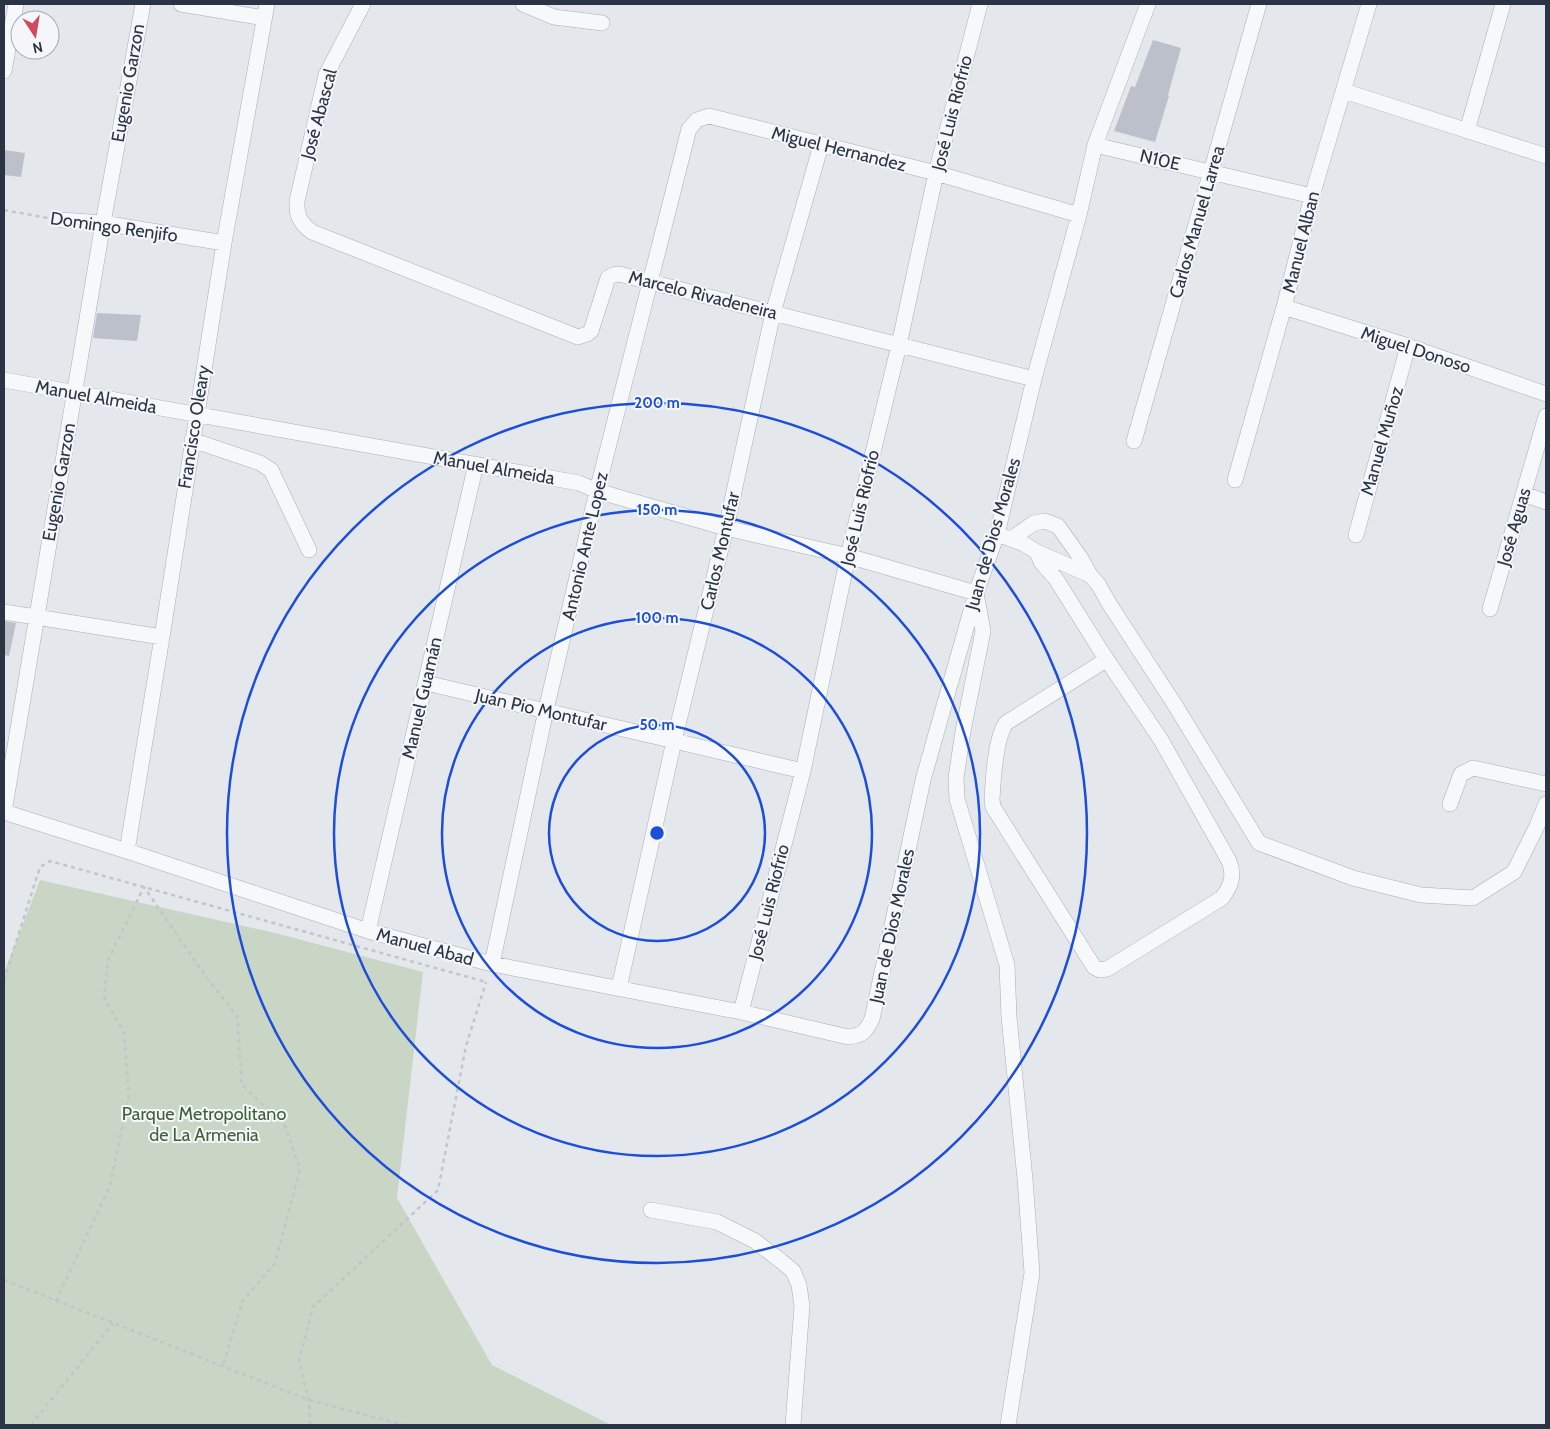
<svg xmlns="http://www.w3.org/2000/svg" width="1550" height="1429" viewBox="0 0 1550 1429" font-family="Cabin,sans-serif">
	<rect width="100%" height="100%" fill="#e4e7ec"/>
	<!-- park -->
	<path fill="#c9d6c5" d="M40,880L279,934L423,972L397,1198L492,1365L609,1424V1425H4V973Z"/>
	<!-- building -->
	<path fill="#bbc0ca" d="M1153,40L1181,48L1168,95L1169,96L1155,142L1114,131L1131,86L1135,87Z
		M4,150L25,153L21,177L4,175Z
		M97,313L141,315L137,341L93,338Z
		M4,621L16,623L9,656L4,655Z"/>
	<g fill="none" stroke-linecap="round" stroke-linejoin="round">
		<defs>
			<path id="minor" d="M181,4L264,18
				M363,4L326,75L297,201C296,215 300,223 312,232L578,337L587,334L591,331L608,278L613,275L619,274L1034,379
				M523,4L554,17L602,23
				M4,71L16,4
				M1344,91L1546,156
				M1467,131L1503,4
				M1095,145L1312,196
				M61,220L103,223L224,243
				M1284,307L1408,346L1546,394
				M4,380L579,483L597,491L726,528L848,556L976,593L983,631L963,731L956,778L957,799L1007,965L1009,1017L1025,1179L1032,1273L1008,1425
				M192,440L260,463L271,470L309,550
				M1134,441L1259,4
				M1235,480L1284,307L1312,196L1369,4
				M1524,494L1546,502
				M997,534L1024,544L1037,552L1090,575L1098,584L1110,605L1175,705L1259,843L1353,878L1421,895L1473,898L1514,872L1536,828L1546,804
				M1356,535L1408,346
				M1011,539L1034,523L1045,521L1058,526L1080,557L1090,575
				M1037,552L1041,562L1056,579L1101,651L1161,740L1229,861C1235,876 1231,886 1222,898L1107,969L1100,970L1094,967L993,807L992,800C993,780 995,739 1006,723L1106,660
				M1490,609L1546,416
				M4,612L162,637
				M426,683L803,771
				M1450,804L1461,774L1473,768L1546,784
				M4,812L127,851L368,931L492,964L741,1012L848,1037C863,1035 865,1033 872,1019L923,780L976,593L997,534L1034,379L1079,215L1095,145L1148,4
				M4,812L103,223L143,4
				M127,851L162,637L224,243L267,4
				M368,931L476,464
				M492,964L546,710L597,491L689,129L697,120L709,116L936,173L1079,215
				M619,988L674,741L726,528L773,313L821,145
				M741,1012L803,771L848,556L899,345L936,173L980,4
				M651,1210L717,1222L755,1241L781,1261L793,1271L799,1285L802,1306L793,1425"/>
		</defs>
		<!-- minor casing -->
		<use href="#minor" stroke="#a9aeb7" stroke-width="16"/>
		<!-- path -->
		<path stroke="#c2c5cb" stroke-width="2.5" stroke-dasharray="4 4" stroke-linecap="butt" d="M4,210L48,218
			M4,980L40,867L50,861L486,982
			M4,1280L309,1400L404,1425
			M56,1301L110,1186L129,1095L124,1033L104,997L108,960L144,887L206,977L237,1016L242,1085L285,1126L300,1169L275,1263L242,1302L223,1366
			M31,1425L113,1323
			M310,1425L309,1400L299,1361L313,1307L438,1190L466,1046L486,982"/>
		<!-- minor -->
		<use href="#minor" stroke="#f7f8fa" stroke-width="15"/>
	</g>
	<!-- distance rings -->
	<g fill="none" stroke="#1d4ed8" stroke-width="2.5">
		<circle cx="657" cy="833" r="108"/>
		<circle cx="657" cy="833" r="215"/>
		<circle cx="657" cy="833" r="323"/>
		<circle cx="657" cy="833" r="430"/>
	</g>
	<g text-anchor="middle" stroke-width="4" stroke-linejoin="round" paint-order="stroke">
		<!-- street labels -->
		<g font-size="18" fill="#2b3445" stroke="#f4f6f9">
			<text transform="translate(128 83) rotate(-80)" y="6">Eugenio Garzon</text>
			<text transform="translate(952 113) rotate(-76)" y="6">José Luis Riofrio</text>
			<text transform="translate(319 114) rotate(-75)" y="6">José Abascal</text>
			<text transform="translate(839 149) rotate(14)" y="6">Miguel Hernandez</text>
			<text transform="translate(1160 160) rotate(13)" y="6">N10E</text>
			<text transform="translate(1197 222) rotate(-74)" y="6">Carlos Manuel Larrea</text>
			<text transform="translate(114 227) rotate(8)" y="6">Domingo Renjifo</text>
			<text transform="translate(1301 242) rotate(-76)" y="6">Manuel Alban</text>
			<text transform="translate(703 295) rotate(14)" y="6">Marcelo Rivadeneira</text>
			<text transform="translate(1416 350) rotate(18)" y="6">Miguel Donoso</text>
			<text transform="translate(96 397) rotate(10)" y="6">Manuel Almeida</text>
			<text transform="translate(194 427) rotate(-81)" y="6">Francisco Oleary</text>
			<text transform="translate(1382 441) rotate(-74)" y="6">Manuel Muñoz</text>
			<text transform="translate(494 468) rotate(10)" y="6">Manuel Almeida</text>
			<text transform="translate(59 482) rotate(-80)" y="6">Eugenio Garzon</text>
			<text transform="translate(860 508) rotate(-77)" y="6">José Luis Riofrio</text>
			<text transform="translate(1514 527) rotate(-74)" y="6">José Aguas</text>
			<text transform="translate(993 534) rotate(-74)" y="6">Juan de Dios Morales</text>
			<text transform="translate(585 546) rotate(-77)" y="6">Antonio Ante Lopez</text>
			<text transform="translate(720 551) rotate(-77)" y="6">Carlos Montufar</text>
			<text transform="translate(422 698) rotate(-77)" y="6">Manuel Guamán</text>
			<text transform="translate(541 710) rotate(13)" y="6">Juan Pio Montufar</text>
			<text transform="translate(769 902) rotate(-76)" y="6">José Luis Riofrio</text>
			<text transform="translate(892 926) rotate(-78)" y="6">Juan de Dios Morales</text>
			<text transform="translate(425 947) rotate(15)" y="6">Manuel Abad</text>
		</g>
		<!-- park labels -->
		<g font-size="18" fill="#3f6138" stroke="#f4f6f9">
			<text x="204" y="1120">Parque Metropolitano<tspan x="204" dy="21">de La Armenia</tspan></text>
		</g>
	</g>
	<circle cx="657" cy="833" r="8" fill="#1d4ed8" stroke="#f4f6f9" stroke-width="2.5"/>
	<g font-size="15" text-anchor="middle" font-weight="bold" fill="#1d4ed8" stroke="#f4f6f9" stroke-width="4" stroke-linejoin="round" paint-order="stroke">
		<text x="657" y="408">200 m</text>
		<text x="657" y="515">150 m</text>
		<text x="657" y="623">100 m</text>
		<text x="657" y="730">50 m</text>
	</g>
	<!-- border -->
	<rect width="1550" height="1429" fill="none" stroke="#2b3445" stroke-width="10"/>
	<!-- north arrow -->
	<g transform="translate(35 35) rotate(168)"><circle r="24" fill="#f4f6f9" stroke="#a4a8b1"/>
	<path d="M0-4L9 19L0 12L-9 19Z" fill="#d1495b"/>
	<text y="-8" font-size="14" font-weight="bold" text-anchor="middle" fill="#2b3445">N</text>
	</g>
</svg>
